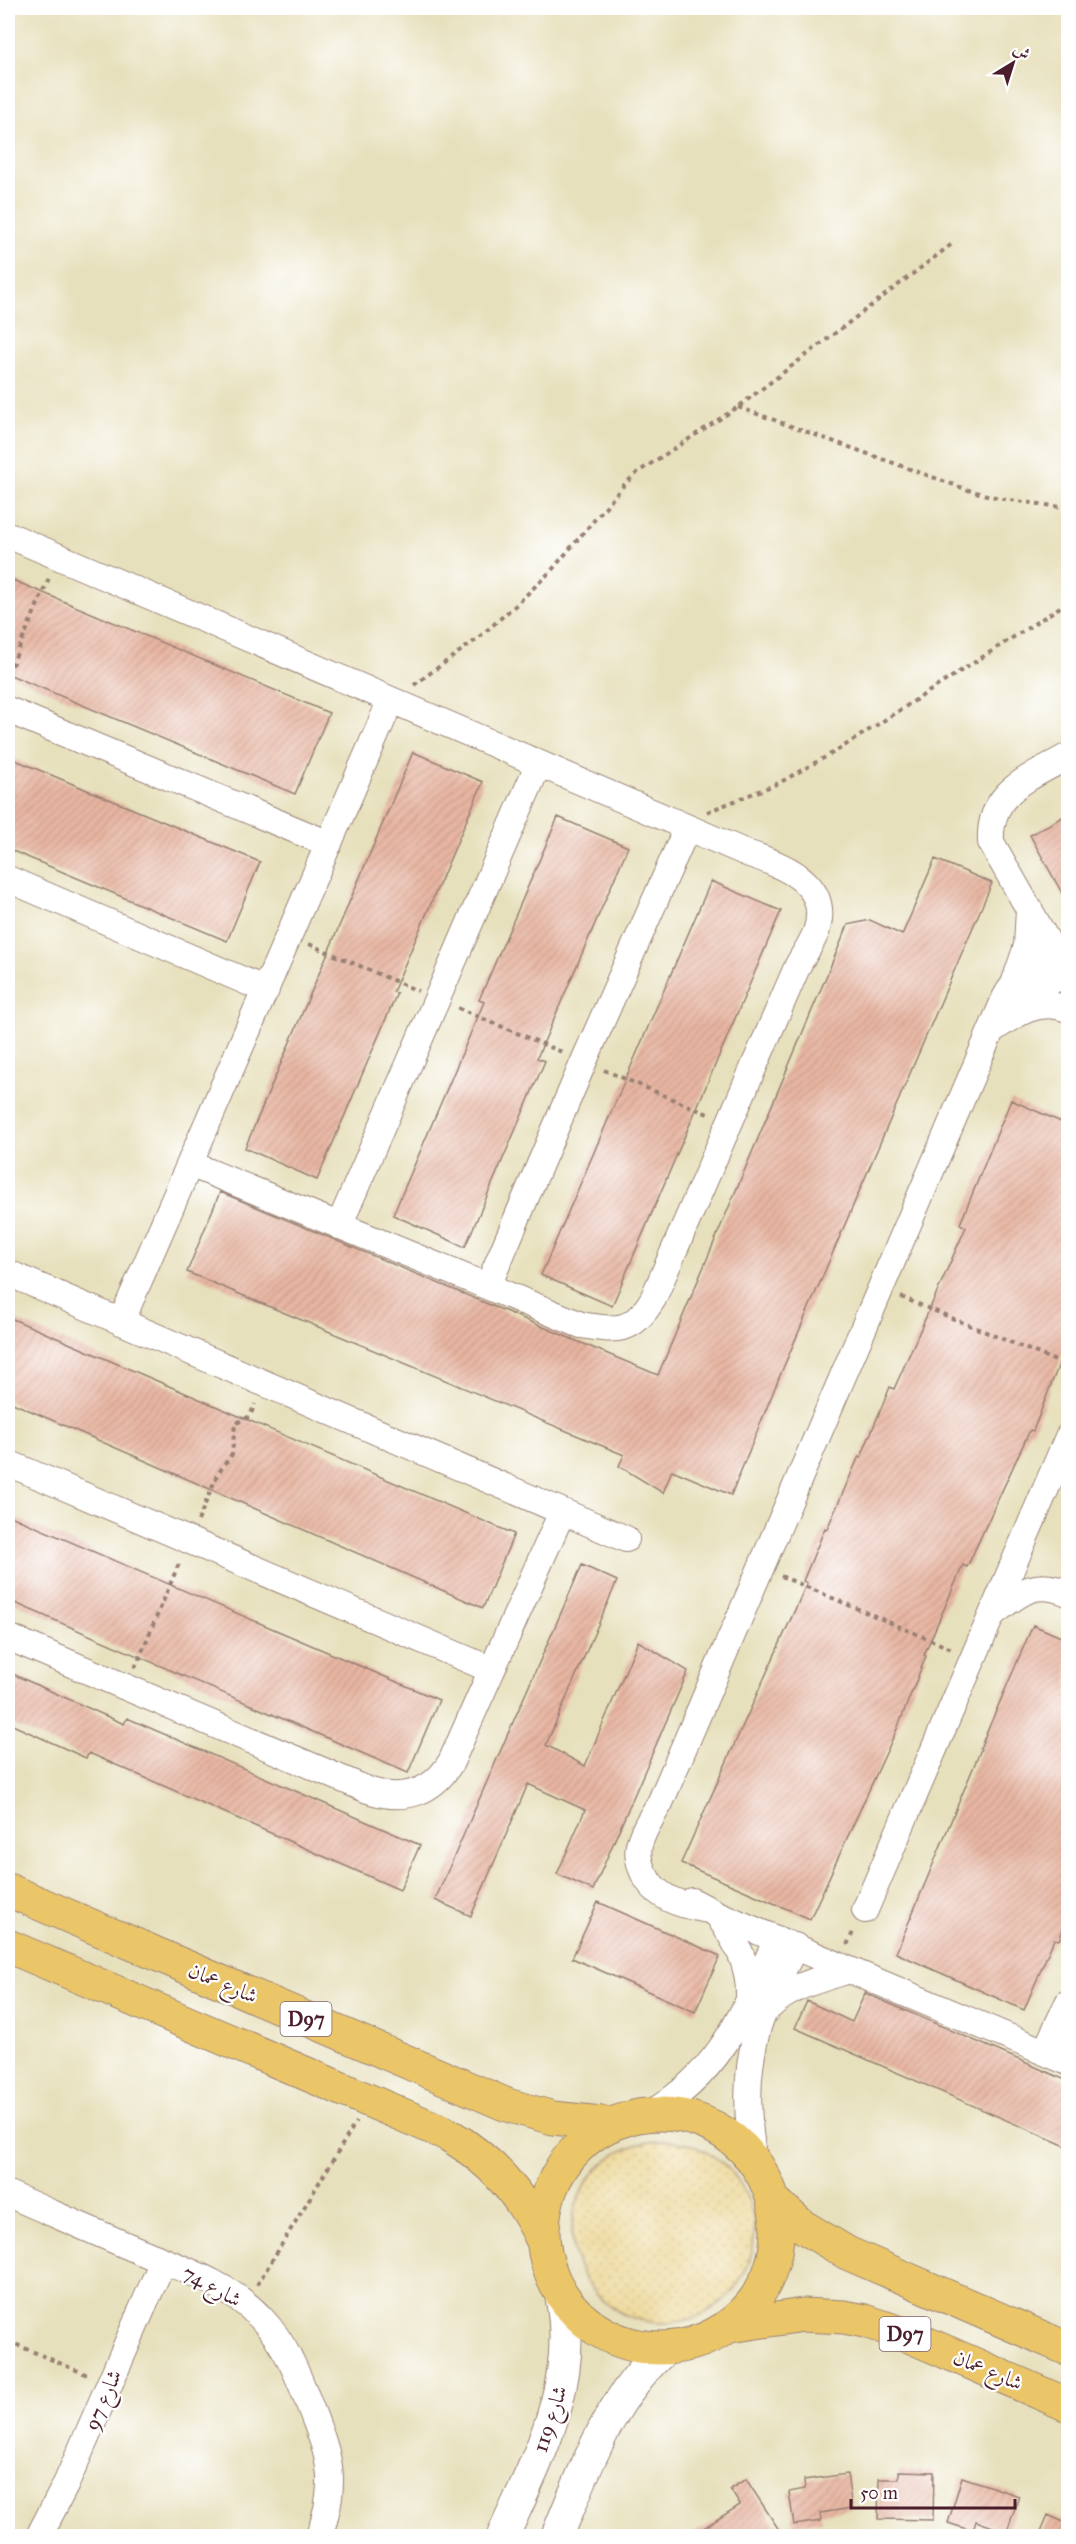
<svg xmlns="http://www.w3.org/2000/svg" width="1076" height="2544" viewBox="0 0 1076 2544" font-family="'IM FELL Great Primer',Amiri,serif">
	<defs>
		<pattern id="sand-dots" width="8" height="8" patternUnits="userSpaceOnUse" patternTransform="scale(1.5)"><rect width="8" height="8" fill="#eeda9e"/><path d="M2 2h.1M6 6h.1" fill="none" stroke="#cebb88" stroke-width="1.8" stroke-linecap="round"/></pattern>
		<pattern id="building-hatch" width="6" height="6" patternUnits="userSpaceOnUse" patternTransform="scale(1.5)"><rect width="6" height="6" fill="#e8b6a2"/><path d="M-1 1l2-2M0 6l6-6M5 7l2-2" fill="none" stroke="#c89c8c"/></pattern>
	</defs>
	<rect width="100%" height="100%" fill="#fff"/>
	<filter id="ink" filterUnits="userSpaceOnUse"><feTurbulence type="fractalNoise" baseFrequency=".0167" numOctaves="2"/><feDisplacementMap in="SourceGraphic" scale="12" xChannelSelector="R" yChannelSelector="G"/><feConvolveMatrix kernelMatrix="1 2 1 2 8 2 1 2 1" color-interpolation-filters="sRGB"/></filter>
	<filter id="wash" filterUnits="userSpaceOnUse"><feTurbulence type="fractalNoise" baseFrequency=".008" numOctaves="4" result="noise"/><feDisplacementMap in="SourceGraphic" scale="24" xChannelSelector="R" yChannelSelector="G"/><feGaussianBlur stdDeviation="1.35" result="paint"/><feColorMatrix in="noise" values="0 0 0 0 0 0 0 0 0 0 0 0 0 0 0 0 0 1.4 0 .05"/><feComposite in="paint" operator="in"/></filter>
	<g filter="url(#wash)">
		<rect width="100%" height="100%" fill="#e7e0bc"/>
		<!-- sand -->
		<path fill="url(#sand-dots)" stroke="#9c7c64" stroke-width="1.5" d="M572 2232a91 91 0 1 1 182 0a91 91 0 1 1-182 0Z"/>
		<g id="blocks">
			<!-- building -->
			<path fill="url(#building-hatch)" d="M8,578L329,713L295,794L8,674Z
				M413,752L483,782L393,992L397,993L317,1180L245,1148Z
				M8,757L260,862L227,941L8,849Z
				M1068,814V904L1030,835Z
				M558,817L628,847L537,1058L545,1061L465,1247L393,1215L484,1002L479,1000Z
				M935,859L992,883L781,1373L731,1495L672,1470L663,1493L619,1466L624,1455L187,1272L220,1192L658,1375L848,925L870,920L902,935Z
				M711,881L781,911L612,1306L541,1275Z
				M1011,1100L1068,1125V1341L1033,1431L1030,1430L967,1567L963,1565L924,1655L926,1656L897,1729L810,1919L681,1863L807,1583L803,1581L825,1528L827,1529L859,1456L861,1457L890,1387L894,1389L966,1227L960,1224Z
				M8,1317L514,1534L483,1608L8,1401Z
				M8,1515L439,1700L408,1773L8,1600Z
				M582,1565L617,1581L546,1745L585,1766L638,1641L688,1671L593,1890L557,1874L585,1810L528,1784L471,1916L435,1900Z
				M1033,1625L1068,1640V1917L1059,1940L1054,1939L1024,2010L896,1953L981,1749L980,1748Z
				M8,1672L124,1724L127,1718L420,1845L400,1890L89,1753L86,1758L8,1723Z
				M598,1902L720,1956L695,2012L572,1958Z
				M865,1993L1068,2081V2147L795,2028L807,2001L852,2022Z
				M899,2471L934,2472L933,2520L878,2519L879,2479H899Z
				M847,2474L852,2508L820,2513L821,2521L794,2525L789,2492L805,2489L804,2480Z
				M962,2477L1019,2496L1007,2532L976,2521L973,2531L948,2523Z
				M746,2479L783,2536H691L740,2505L730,2489Z
				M1048,2515L1068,2524V2536H1039Z"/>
		</g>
	</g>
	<g filter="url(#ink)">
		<use href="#blocks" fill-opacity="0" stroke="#988074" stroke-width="1.5"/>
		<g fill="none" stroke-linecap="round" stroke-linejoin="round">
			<defs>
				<path id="minor" d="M8,535L749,854C784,865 832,884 816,932C812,943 804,954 798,965L653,1299C632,1333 618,1331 581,1325L190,1164
					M8,710L329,844
					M1068,756C1030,778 988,791 991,842L1068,978
					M8,879L266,990
					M1015,981L1027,946L1029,909
					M1011,1004L1066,973
					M992,1030C1017,1013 1038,998 1068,1009
					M339,1226L538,765
					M8,1273L626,1539
					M488,1286L584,1061L687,828
					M121,1322L391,700
					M8,1463L492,1670
					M995,1612C1021,1592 1035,1579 1068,1593
					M8,1637L368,1790C403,1802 432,1794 451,1762L562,1512
					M692,1901L717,1914L1068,2062
					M708,1910C680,1905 656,1899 643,1872C639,1863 637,1854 639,1845C643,1830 652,1816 660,1803L1005,998C1016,976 1034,967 1056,956
					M865,1910L1068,1437
					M717,1914C736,1942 750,1963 749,1998
					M767,2009C790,1986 820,1979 850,1970
					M1045,2052L1068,2003
					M650,2114C724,2069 743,2013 777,1939
					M754,2161C746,2116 745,2071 758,2027C766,2000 783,1972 795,1946
					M8,2194C52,2213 97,2233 142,2252C183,2269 229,2284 261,2318C286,2344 298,2375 311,2409C331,2460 338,2483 319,2536
					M39,2536L66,2484L163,2261"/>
				<path id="tertiary" d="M503,2536C537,2459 580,2382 561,2295
					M557,2536C585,2470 609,2398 665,2349"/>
				<path id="primary" d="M8,1890L507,2105L553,2118L611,2124
					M8,1946L447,2134C492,2160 521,2194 543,2241
					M543 2231a117 117 0 1 1 234 0a117 117 0 1 1-234 0Z
					M773,2200L802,2226L847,2253L1068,2349
					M730,2326L803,2315L844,2317L865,2321L907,2335L1068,2405"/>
			</defs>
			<!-- minor casing -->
			<use href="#minor" stroke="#988074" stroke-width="28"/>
			<!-- tertiary casing -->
			<use href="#tertiary" stroke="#988074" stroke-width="34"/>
			<!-- primary casing -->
			<use href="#primary" stroke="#988074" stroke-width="35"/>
			<!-- path -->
			<path stroke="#988074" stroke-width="4" stroke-dasharray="4.5 4.5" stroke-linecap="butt" d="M738,407L971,491L1003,499L1068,508
				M8,674L49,578
				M414,685L477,639L517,604L551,571L624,485L638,472L738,407L952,244
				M707,812L779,783L838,750L1068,602
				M309,944L418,991
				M458,1008L564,1053
				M604,1070L708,1114
				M901,1297L1068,1366
				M198,1521L217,1475L232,1454L235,1424L250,1416L255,1404
				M781,1576L954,1650
				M135,1668L180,1561
				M847,1945L854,1930
				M257,2285L356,2122
				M8,2341L90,2376"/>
			<!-- minor -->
			<use href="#minor" stroke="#fff" stroke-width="26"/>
			<!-- tertiary -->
			<use href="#tertiary" stroke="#fff" stroke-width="32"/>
			<!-- primary -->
			<use href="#primary" stroke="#ebc669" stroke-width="33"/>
		</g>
	</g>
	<g text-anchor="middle" stroke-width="4.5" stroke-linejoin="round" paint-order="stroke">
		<!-- shield labels -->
		<g fill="#fff" stroke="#80626b" stroke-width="1.5">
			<rect x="280.5" y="2002" width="51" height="34" rx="4.5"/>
			<rect x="879.5" y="2317" width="51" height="34" rx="4.5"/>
		</g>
		<g font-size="20" font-weight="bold" fill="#4a1f2b">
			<text x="306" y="2026">D97</text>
			<text x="905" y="2341">D97</text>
		</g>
		<!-- street labels -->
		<g font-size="21" fill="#4a1f2b" stroke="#fff">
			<text transform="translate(223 1983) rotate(23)" y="7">شارع عمان</text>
			<text transform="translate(212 2286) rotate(29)" y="7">شارع 74</text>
			<text transform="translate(988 2370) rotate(23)" y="7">شارع عمان</text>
			<text transform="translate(103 2400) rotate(-67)" y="7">شارع 97</text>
			<text transform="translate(550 2419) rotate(-72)" y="7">شارع 119</text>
		</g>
	</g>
	<!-- margin -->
	<rect width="1076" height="2544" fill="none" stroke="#fff" stroke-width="30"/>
	<!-- north arrow -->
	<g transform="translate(1013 63) rotate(38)" stroke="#ffffff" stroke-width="4.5" paint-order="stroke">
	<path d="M0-4.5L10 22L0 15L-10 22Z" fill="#4a1f2b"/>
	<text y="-9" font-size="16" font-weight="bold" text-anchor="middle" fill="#4a1f2b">ش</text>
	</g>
	<!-- scale -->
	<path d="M851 2499v9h164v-9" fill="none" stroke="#4a1f2b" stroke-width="3"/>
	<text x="860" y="2499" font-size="18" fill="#4a1f2b" stroke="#ffffff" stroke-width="4.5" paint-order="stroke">50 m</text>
</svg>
